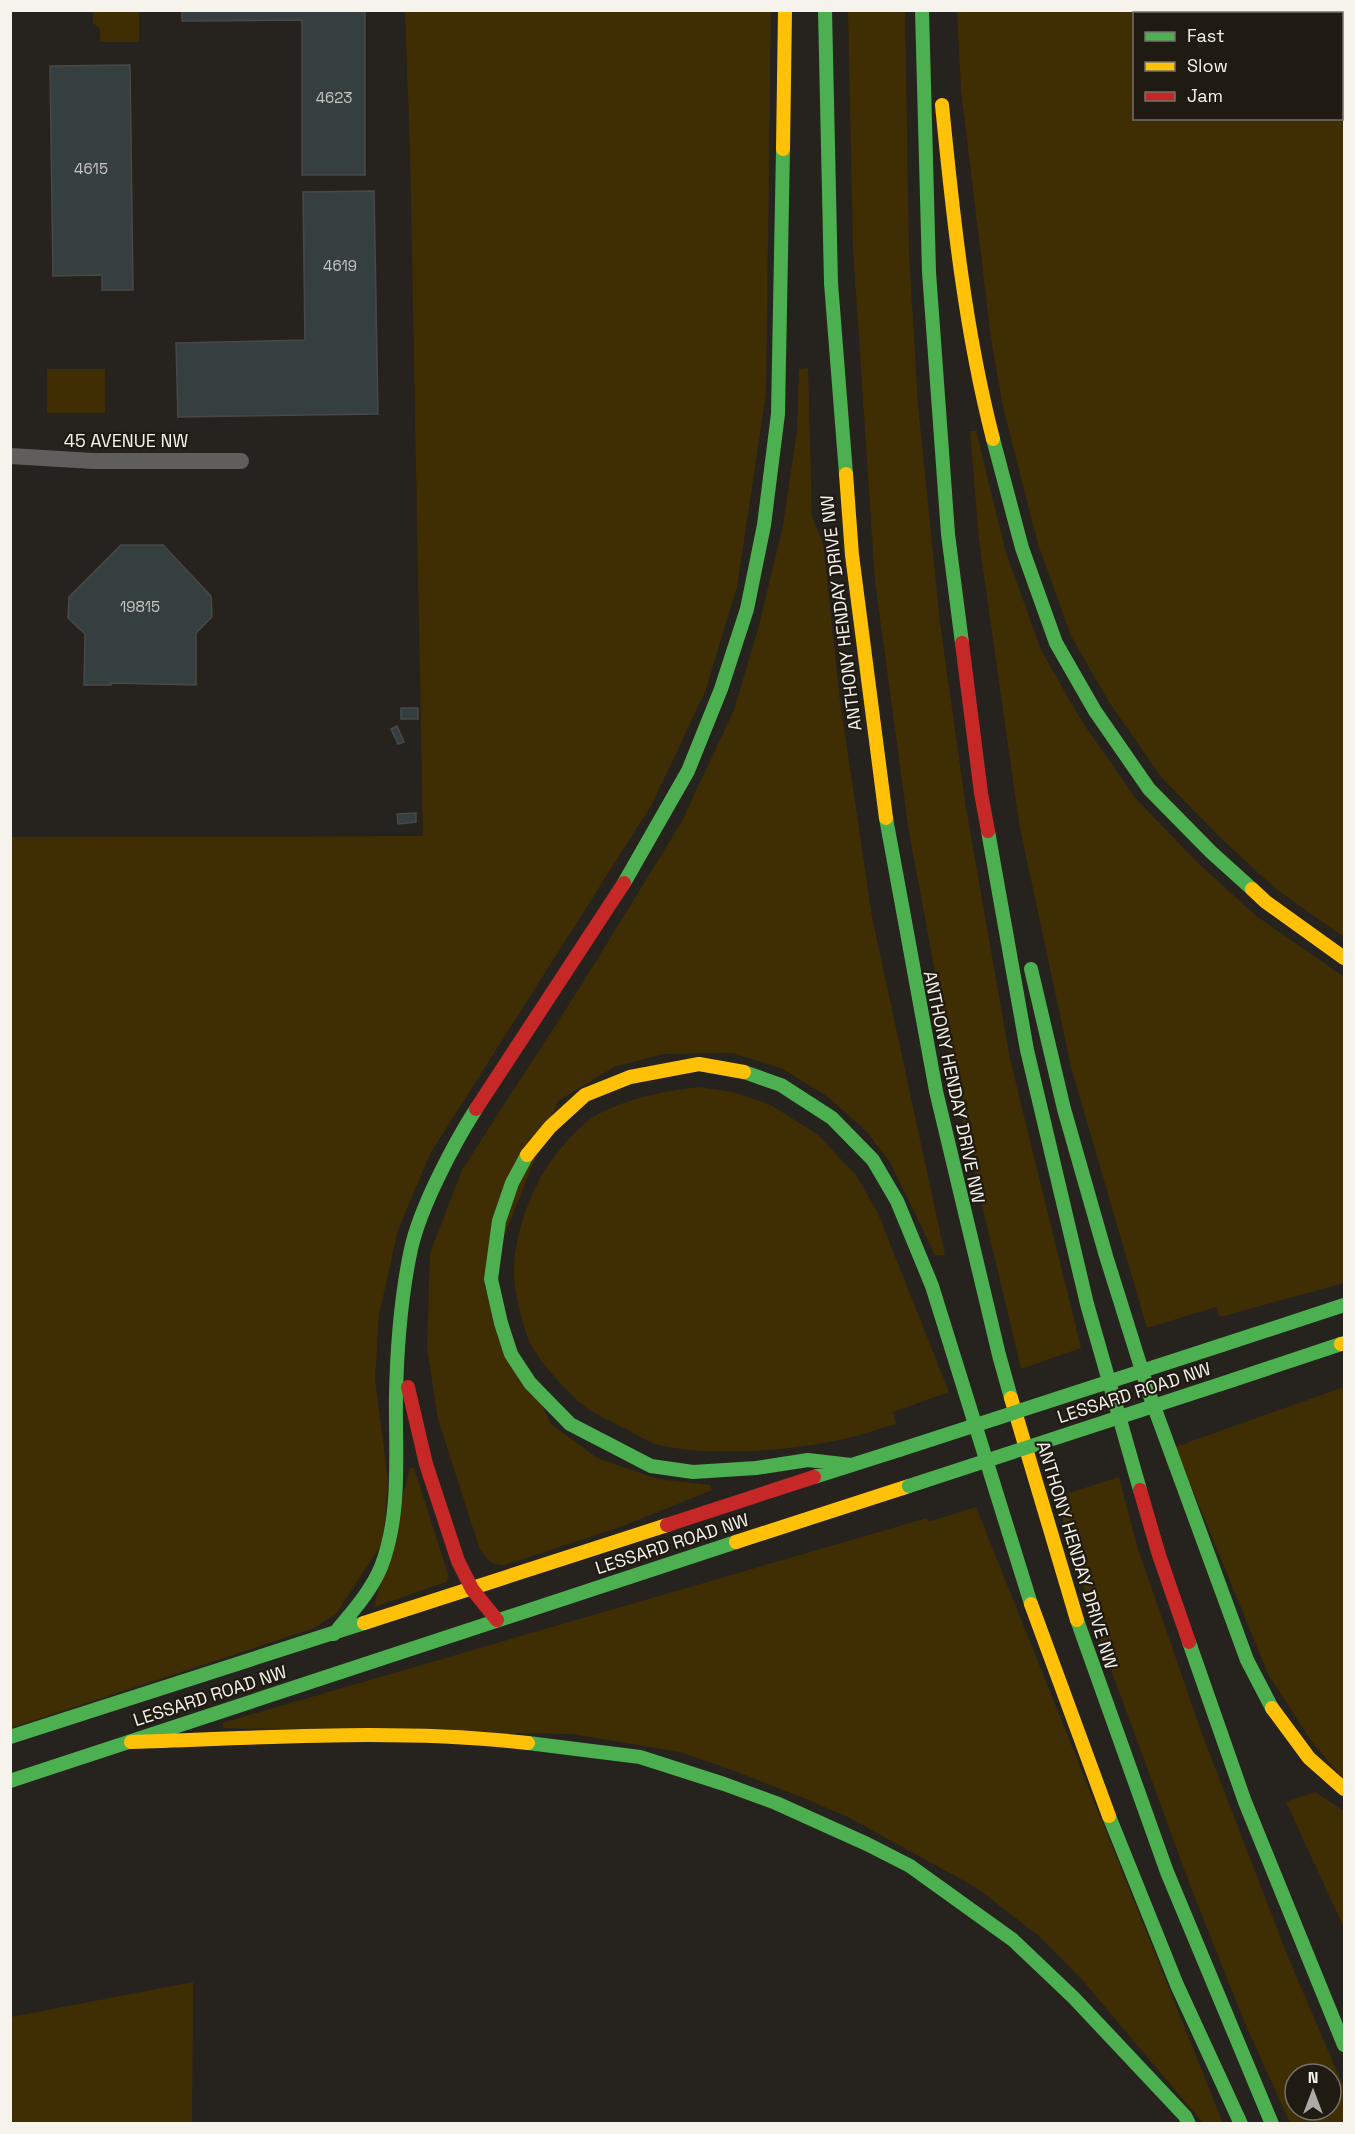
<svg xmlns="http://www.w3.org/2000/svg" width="1355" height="2134" viewBox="0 0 1355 2134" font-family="'Space Grotesk',sans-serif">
	<rect width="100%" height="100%" fill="#26231e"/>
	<!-- green -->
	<path fill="#3f2d04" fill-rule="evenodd" d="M93,11H139V42H100V29L93,23Z
		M405,11H771L766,393L737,587L705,692L652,804L430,1154L398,1230L379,1315L375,1379L388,1481L383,1542L336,1614L312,1629L11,1728L10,837L423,836L410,151Z
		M848,11H905L909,253L918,405L940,623L966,808L1010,1059L1081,1348L1021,1369L965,1133L909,832L875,582L853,248Z
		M957,11H1344V937L1276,889L1223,840L1162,778L1109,702L1071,636L1038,544L1003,407L991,338L961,90ZM1134,14H1342V118H1134Z
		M808,368L812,517L823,543L840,701L872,917L945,1255H935L890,1162L866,1131L828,1097L783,1069L733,1053L663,1054L614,1067L558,1101L484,1286L551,1424L597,1458L658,1479L710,1485L712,1490L623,1526L505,1565C490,1565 487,1559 479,1547L438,1419L427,1348L430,1253L462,1170L582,984L681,823L734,710L758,629L783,526L797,430L799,369Z
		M47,369H105V413H47Z
		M970,431H976L1006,553L1021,594L1041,650L1081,720L1136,799L1199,864L1255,915L1344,977V1283L1220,1317L1216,1307L1147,1328L1071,1067L1019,823L979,540Z
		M699,1087L733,1092L771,1105L818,1135L855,1174L877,1211L949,1392L893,1412L896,1424C877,1429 859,1436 839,1440C787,1451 712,1457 659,1445C645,1441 631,1431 618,1425C607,1419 592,1413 583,1405C567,1392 538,1360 530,1343C523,1326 515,1295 514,1277C513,1245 524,1209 539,1181C549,1161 578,1124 598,1114C629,1098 665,1091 699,1087Z
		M1344,1387V1780L1310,1739L1269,1676L1175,1447Z
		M410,1468H414L449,1577L446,1582L374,1607Z
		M1119,1477L1137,1546L1201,1731L1288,1957L1344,2088V2123H1290L1244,2021L1193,1893L1098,1634L1056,1497ZM1295,2074H1331V2110H1295Z
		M976,1507L1223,2123H1203L1084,1982L1040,1937L977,1888L846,1816L801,1797L735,1771L680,1752L572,1734L224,1728L222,1723L927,1518L928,1522Z
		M1315,1792L1344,1811V1928L1286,1802Z
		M193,1982L192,2123H11V2017Z"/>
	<!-- building -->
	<path fill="#363f3f" stroke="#484947" stroke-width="1.5" d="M182,10H365V175H302V20L182,21Z
		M130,65L133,290H102V275L53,276L50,66Z
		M374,191L378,414L178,417L176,343L305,340L303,192Z
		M121,545H163L211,596L212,617L196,633V685L111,683V685H84L85,634L68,618L69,597Z
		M401,708H418V719H401Z
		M397,726L404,742L398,744L391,729Z
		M416,813V822L398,824L397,814Z"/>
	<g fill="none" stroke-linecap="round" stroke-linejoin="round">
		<!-- street -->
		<path stroke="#605e5c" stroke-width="16" d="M10,456L93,461H241"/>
		<!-- fast -->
		<path stroke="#4caf50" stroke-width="14" d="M825,10L831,283L846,474
			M922,10L929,272L948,534L962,643
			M993,439L1022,548L1056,643L1095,711L1149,789L1211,852L1252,889
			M886,818L936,1091L999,1355L1011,1398
			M988,831L1027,1050L1087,1304L1140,1490
			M624,883L688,771L721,689L747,609L764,525L778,414L783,149
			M1031,969L1064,1109L1106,1256L1149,1393L1247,1660L1272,1708
			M744,1072L781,1085L832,1118L873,1160L897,1201L932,1286L1031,1604
			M527,1155L512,1183L499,1221L491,1279L501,1323L511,1354L530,1383L570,1424L651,1466L693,1472L756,1468L808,1460L851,1465
			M1222,1345L1344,1305
			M1233,1380L1344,1343
			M814,1477L899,1450
			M1077,1620L1167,1872L1272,2124
			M334,1634C351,1613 370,1593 381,1567C402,1513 395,1451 396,1395C397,1347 401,1296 411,1249C420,1208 453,1145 476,1109
			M1189,1642L1245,1802L1344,2045
			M10,1737L364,1623
			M528,1743L640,1757L724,1784L776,1803L867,1844L910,1866L1013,1940L1074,1998L1185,2116L1189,2124
			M10,1781L736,1542
			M1109,1816L1177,1985L1241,2124"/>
		<!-- slow -->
		<path stroke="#ffc107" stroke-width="14" d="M942,105C953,217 965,330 993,439
			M783,149L785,10
			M846,474L852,555L886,818
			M1252,889L1266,902L1344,958
			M527,1155L550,1127L585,1095L630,1077L699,1064L744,1072
			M1341,1344H1344
			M1011,1398L1077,1620
			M736,1542L909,1486
			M1031,1604L1109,1816
			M364,1623L667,1525
			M1272,1708L1309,1758L1344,1789
			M131,1742C263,1738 397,1728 528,1743"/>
		<!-- jam -->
		<path stroke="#c62828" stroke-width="14" d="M962,643L981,793L988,831
			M476,1109L624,883
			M408,1387L426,1464L458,1561L472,1589L497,1620
			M1140,1490L1159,1555L1189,1642
			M667,1525L814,1477"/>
		<!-- fast-bridge -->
		<path stroke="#4caf50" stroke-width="14" d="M899,1450L1222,1345
			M909,1486L1233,1380"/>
	</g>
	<g text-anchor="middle" stroke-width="4.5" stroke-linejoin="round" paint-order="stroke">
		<!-- number labels -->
		<g font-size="15" fill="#c6c6c2">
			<text x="334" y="103">4623</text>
			<text x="91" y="174">4615</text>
			<text x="340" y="271">4619</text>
			<text x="140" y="612">19815</text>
		</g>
		<!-- street labels -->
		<g font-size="18" fill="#f6f3ed" stroke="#1f1b12">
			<text x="126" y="447">45 AVENUE NW</text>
			<text transform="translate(841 613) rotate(-97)" y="6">ANTHONY HENDAY DRIVE NW</text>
			<text transform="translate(954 1087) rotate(78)" y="6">ANTHONY HENDAY DRIVE NW</text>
			<text transform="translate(1134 1393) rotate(-18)" y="6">LESSARD ROAD NW</text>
			<text transform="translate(672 1544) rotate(-18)" y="6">LESSARD ROAD NW</text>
			<text transform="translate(1077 1555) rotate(73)" y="6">ANTHONY HENDAY DRIVE NW</text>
			<text transform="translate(210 1696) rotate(-18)" y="6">LESSARD ROAD NW</text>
		</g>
	</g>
	<!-- border -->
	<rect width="1355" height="2134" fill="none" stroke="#f6f3ed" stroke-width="24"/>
	<!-- legend -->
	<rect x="1133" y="12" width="210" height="108" fill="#1f1b12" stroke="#75716a" stroke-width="1.5"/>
	<rect x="1145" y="32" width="30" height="9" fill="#4caf50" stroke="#75716a" stroke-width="1.5"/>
	<text x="1187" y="42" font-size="18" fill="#f6f3ed">Fast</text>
	<rect x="1145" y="62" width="30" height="9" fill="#ffc107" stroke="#75716a" stroke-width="1.5"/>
	<text x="1187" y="72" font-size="18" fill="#f6f3ed">Slow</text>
	<rect x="1145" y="92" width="30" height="9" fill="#c62828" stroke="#75716a" stroke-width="1.5"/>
	<text x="1187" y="102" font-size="18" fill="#f6f3ed">Jam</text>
	<!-- north arrow -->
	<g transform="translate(1313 2092)"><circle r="28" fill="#1f1b12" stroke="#75716a" stroke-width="1.5"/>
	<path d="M0-4.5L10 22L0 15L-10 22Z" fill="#adaaa5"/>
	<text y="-9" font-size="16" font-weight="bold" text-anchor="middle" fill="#f6f3ed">N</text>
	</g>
</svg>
